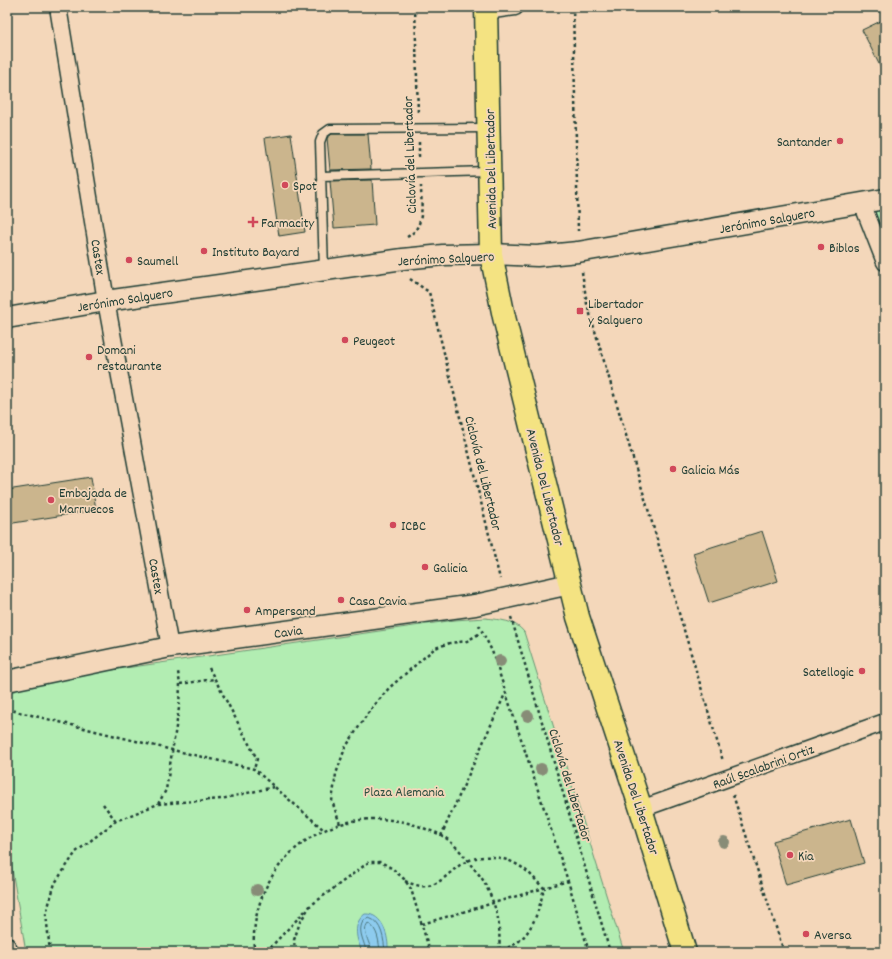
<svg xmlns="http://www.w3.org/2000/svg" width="892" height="959" viewBox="0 0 892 959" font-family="Dekko,sans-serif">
	<rect width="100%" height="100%" fill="#f4d7ba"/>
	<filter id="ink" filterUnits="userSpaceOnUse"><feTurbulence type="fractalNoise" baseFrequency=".025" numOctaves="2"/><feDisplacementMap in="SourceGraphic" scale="8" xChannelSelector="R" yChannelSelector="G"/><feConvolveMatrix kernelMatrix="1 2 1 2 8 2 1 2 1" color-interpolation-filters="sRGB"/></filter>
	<g filter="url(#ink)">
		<!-- green -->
		<path fill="#b2edb2" stroke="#689573" d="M885,204V250L869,207Z
			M485,618C500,620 515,620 524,632L624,952H26L7,840V688L16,684L455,620Z"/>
		<!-- water -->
		<path fill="#8dcbee" stroke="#6192a4" d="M365,914C383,913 389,937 388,952H363C356,941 352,923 365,914Z"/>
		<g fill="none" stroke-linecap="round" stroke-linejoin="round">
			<!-- shore -->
			<path stroke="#4b767e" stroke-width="1" d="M366,952C365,941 356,931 364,920L369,918C382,922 384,940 385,952
				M371,952C371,943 361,932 368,923C378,929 379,942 380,952"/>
		</g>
		<!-- building -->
		<path fill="#cbb58d" stroke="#1f3d34" d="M885,19V76L862,30Z
			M291,134L305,232L279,236L265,138Z
			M332,134H368L371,169L330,170L327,138Z
			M372,180L375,225L334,228L330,181Z
			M91,477L96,510L7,524V490Z
			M762,531L778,581L709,603L693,553Z
			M851,819L864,863L786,885L773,841Z"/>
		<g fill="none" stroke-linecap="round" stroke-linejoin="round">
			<defs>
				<path id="service" d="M321,176L488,171
					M324,270L320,142L323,134L330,129L487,128"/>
				<path id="minor" d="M58,7L106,301L170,647
					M486,11L515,7
					M862,203L885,262
					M641,809L885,722
					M7,946L8,952"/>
				<path id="tertiary" d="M7,318L106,301L403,259L443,255L491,254L537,256L578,252L885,199
					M7,681L170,647L475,605L570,584"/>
				<path id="primary" d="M486,7L491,254L504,317L578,617L641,809L685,952"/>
			</defs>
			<!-- service casing -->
			<use href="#service" stroke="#1f3d34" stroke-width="11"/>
			<!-- minor casing -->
			<use href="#minor" stroke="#1f3d34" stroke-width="19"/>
			<!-- tertiary casing -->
			<use href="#tertiary" stroke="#1f3d34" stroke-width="23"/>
			<!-- primary casing -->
			<use href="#primary" stroke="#1f3d34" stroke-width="25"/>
			<!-- path -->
			<path stroke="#1f3d34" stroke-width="2.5" stroke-dasharray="3 3" stroke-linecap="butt" d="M415,7L418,115
				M573,7L578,231
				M419,142V159
				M407,237C426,227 421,204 421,186
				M582,272L587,304L723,761
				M410,279L429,292L500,579
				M511,617L610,952
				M479,625L492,651L568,881L589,952
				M209,668L257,759L254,769
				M180,684L214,679
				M7,709L164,748L254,769L324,830
				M733,795L784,952
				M103,804L116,821
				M158,804L166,790L179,708L180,684L178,672
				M340,824L332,801L336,774L345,748L368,713L389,688L435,648L450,643L467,641L482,632
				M441,836L505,694
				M405,881C414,885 423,888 432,885C443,881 451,871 460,865C480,852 505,855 524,869C531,874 537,882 544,888C537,920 526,952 487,951C476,951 463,948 453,952
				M422,924L568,881
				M50,952L46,914L55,883L76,852L116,821L158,804L221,799L274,787
				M254,952C248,859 334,796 421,827C428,830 435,832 441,835C453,842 463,854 471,865C475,870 481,876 484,882C489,891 496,908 498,919C500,930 499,941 500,952
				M266,952L305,911
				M295,952L294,940L300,922L310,906L369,862H381L393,869L404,879L411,889L430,952"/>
			<!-- service -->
			<use href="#service" stroke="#f4d7ba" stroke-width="8"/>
			<!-- minor -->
			<use href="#minor" stroke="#f4d7ba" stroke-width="16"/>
			<!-- tertiary -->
			<use href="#tertiary" stroke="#f4d7ba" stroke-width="20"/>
			<!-- primary -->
			<use href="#primary" stroke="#f4e382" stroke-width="22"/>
		</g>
		<!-- trees -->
		<g fill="#878c77">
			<circle cx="500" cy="661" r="6"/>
			<circle cx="528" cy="716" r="6"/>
			<circle cx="541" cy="769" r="6"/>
			<circle cx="724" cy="842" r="6"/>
			<circle cx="257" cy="890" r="6"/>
		</g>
	</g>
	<!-- markers -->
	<g fill="#d1495b" stroke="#f4d7ba" stroke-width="1.5">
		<circle cx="840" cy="141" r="4"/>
		<circle cx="285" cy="185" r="4"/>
		<path d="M251 216h4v4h4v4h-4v4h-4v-4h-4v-4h4z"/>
		<circle cx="821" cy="247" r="4"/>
		<circle cx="204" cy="251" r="4"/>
		<circle cx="129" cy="260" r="4"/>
		<rect x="576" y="307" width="8" height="8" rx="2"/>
		<circle cx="345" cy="340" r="4"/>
		<circle cx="89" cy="357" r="4"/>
		<circle cx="673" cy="469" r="4"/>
		<circle cx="51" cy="500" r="4"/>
		<circle cx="393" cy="525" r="4"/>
		<circle cx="425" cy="567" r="4"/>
		<circle cx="341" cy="600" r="4"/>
		<circle cx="247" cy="610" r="4"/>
		<circle cx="862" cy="671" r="4"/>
		<circle cx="790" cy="855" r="4"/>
		<circle cx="806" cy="934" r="4"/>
	</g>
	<g text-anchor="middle" stroke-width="3.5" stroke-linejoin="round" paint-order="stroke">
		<!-- poi labels -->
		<g font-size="14" fill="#1f3d34" stroke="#f4d7ba" text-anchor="start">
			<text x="832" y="146" text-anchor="end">Santander</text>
			<text x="293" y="190">Spot</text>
			<text x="261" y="227">Farmacity</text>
			<text x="829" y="252">Biblos</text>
			<text x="212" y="256">Instituto Bayard</text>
			<text x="137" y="265">Saumell</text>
			<text x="588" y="308">Libertador<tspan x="588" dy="16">y Salguero</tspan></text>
			<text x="353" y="345">Peugeot</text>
			<text x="97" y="354">Domani<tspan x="97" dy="16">restaurante</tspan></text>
			<text x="681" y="474">Galicia Más</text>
			<text x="59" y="497">Embajada de<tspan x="59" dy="16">Marruecos</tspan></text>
			<text x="401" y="530">ICBC</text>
			<text x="433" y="572">Galicia</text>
			<text x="349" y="605">Casa Cavia</text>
			<text x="255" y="615">Ampersand</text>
			<text x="854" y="676" text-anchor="end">Satellogic</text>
			<text x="798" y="860">Kia</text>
			<text x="814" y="939">Aversa</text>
		</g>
		<!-- street labels -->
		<g font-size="14" fill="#1f3d34" stroke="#f4d7ba">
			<text transform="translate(409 155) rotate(-92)" y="5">Ciclovía del Libertador</text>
			<text transform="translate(490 169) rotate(-91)" y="5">Avenida Del Libertador</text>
			<text transform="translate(767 220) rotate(-10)" y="5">Jerónimo Salguero</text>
			<text transform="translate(99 257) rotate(81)" y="5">Castex</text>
			<text transform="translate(446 258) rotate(-3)" y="5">Jerónimo Salguero</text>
			<text transform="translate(125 299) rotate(-9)" y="5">Jerónimo Salguero</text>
			<text transform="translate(484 473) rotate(76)" y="5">Ciclovía del Libertador</text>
			<text transform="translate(546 487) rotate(76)" y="5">Avenida Del Libertador</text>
			<text transform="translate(157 576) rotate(80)" y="5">Castex</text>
			<text transform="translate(288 631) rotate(-8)" y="5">Cavia</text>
			<text transform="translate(763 766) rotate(-20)" y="5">Raúl Scalabrini Ortiz</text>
			<text transform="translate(571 785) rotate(73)" y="5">Ciclovía del Libertador</text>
			<text transform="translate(637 797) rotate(72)" y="5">Avenida Del Libertador</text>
		</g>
		<!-- park labels -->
		<g font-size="14" fill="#2e4f41" stroke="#f4d7ba">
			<text x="404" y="796">Plaza Alemania</text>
		</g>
	</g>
	<!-- margin -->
	<rect width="892" height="959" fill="none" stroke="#f4d7ba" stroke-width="24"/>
	<rect x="12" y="12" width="868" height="935" fill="none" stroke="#1f3d34" stroke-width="1.5" filter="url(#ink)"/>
</svg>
